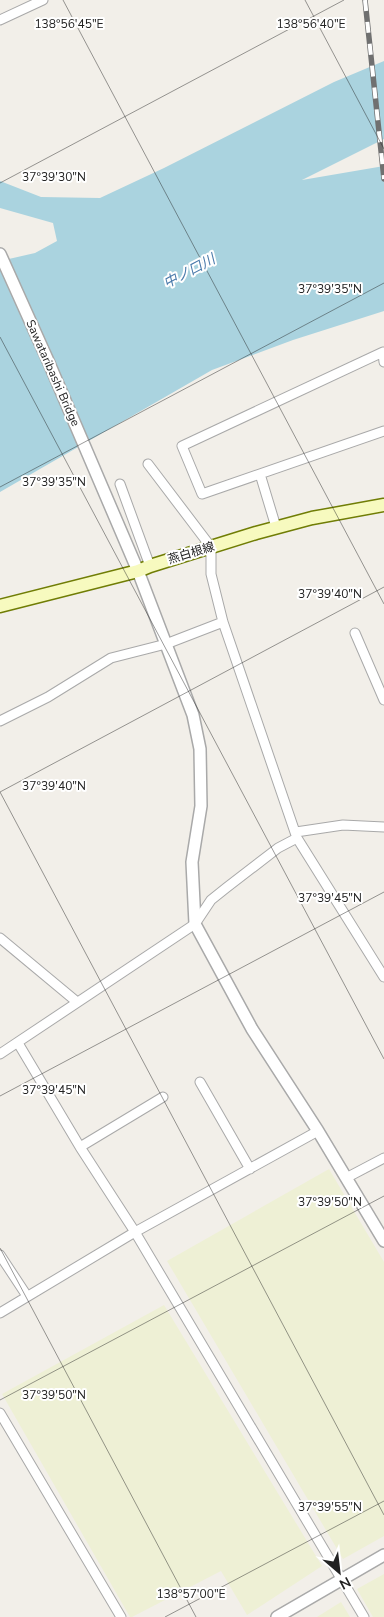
<svg xmlns="http://www.w3.org/2000/svg" width="384" height="1617" viewBox="0 0 384 1617" font-family="'Nunito Sans','Noto Sans JP',sans-serif">
	<rect width="100%" height="100%" fill="#f2efe9"/>
	<!-- farmland -->
	<path fill="#eef0d5" d="M329,1169L384,1262V1536L343,1559L167,1261Z
		M164,1305L322,1566L247,1615L221,1571L132,1617H130L2,1394Z
		M384,1574V1617H373L357,1589Z
		M341,1602L350,1617H317Z"/>
	<!-- water -->
	<path fill="#aad3df" d="M384,61V139L302,180L384,166V311L293,340L212,370L0,492V261L35,253L57,241L53,223L0,208V181L41,197L100,198L164,168L334,82Z"/>
	<g fill="none" stroke-linecap="round" stroke-linejoin="round">
		<defs>
			<path id="minor" d="M0,20L43,0
				M384,362L383,352L182,446L202,494L384,431
				M148,464L211,547V574L223,622L297,838L384,977
				M260,474L276,527
				M120,484L150,566
				M355,633L384,700
				M0,721L48,697L111,658L166,644L223,622
				M296,832L343,825L384,827
				M0,938L77,1002
				M18,1043L80,1147L135,1232L364,1617
				M0,1054L195,924L211,900L226,888L278,848L297,838
				M200,1082L250,1169
				M80,1147L163,1097
				M346,1178L384,1158
				M0,1255L27,1296
				M0,1313L135,1232L318,1131
				M0,1413L121,1617"/>
			<path id="tertiary" d="M0,254L49,363L138,571L193,715L200,749L201,806L192,862L195,924L252,1029L318,1131L384,1241
				M277,1617L384,1555"/>
			<path id="secondary" d="M0,606L138,571L150,566L256,533L312,518L384,505"/>
		</defs>
		<!-- minor casing -->
		<use href="#minor" stroke="#a9a9a9" stroke-width="11"/>
		<!-- tertiary casing -->
		<use href="#tertiary" stroke="#a9a9a9" stroke-width="14"/>
		<!-- secondary casing -->
		<use href="#secondary" stroke="#707d05" stroke-width="15"/>
		<!-- minor -->
		<use href="#minor" stroke="#fff" stroke-width="9"/>
		<!-- tertiary -->
		<use href="#tertiary" stroke="#fff" stroke-width="11"/>
		<!-- secondary -->
		<use href="#secondary" stroke="#f7fabf" stroke-width="12"/>
		<defs>
			<path id="rail" d="M365,0L384,179"/>
		</defs>
		<!-- rail casing -->
		<use href="#rail" stroke="#707070" stroke-width="5.5"/>
		<!-- rail -->
		<use href="#rail" stroke="#fff" stroke-width="4" stroke-dasharray="11" stroke-linecap="butt"/>
	</g>
	<!-- ticks -->
	<path fill="none" stroke="#222" stroke-width="1" stroke-opacity="0.45" d="M63,0L384,604M305,0L384,149M0,183L344,0M0,337L384,1059M0,487L384,283M0,792L384,1515M0,792L384,587M0,1096L384,892M0,1248L196,1617M0,1400L384,1196M165,1617L384,1501"/>
	<g text-anchor="middle" stroke-width="4" stroke-linejoin="round" paint-order="stroke">
		<!-- street labels -->
		<g font-size="12" fill="#222" stroke="#fff">
			<text transform="translate(53 373) rotate(66)" y="4">Sawataribashi Bridge</text>
			<text transform="translate(191 553) rotate(-17)" y="4">燕白根線</text>
		</g>
		<!-- water labels -->
		<g font-size="14" font-style="italic" fill="#4a7aab" stroke="#fff">
			<text transform="translate(189 271) rotate(-28)" y="5">中ノ口川</text>
		</g>
	</g>
	<g font-size="12" text-anchor="middle" fill="#222" stroke="#fff" stroke-width="4" stroke-linejoin="round" paint-order="stroke">
		<text x="69" y="28">138°56'45"E</text>
		<text x="311" y="28">138°56'40"E</text>
		<text x="54" y="181">37°39'30"N</text>
		<text x="330" y="293">37°39'35"N</text>
		<text x="54" y="486">37°39'35"N</text>
		<text x="330" y="598">37°39'40"N</text>
		<text x="54" y="790">37°39'40"N</text>
		<text x="330" y="902">37°39'45"N</text>
		<text x="54" y="1094">37°39'45"N</text>
		<text x="330" y="1206">37°39'50"N</text>
		<text x="54" y="1399">37°39'50"N</text>
		<text x="330" y="1511">37°39'55"N</text>
		<text x="191" y="1598">138°57'00"E</text>
	</g>
	<!-- north arrow -->
	<g transform="translate(339 1572) rotate(152)" stroke="#ffffff" stroke-width="4" paint-order="stroke">
	<path d="M0-4L9 19L0 12L-9 19Z" fill="#222222"/>
	<text y="-8" font-size="14" font-weight="bold" text-anchor="middle" fill="#222222">N</text>
	</g>
</svg>
